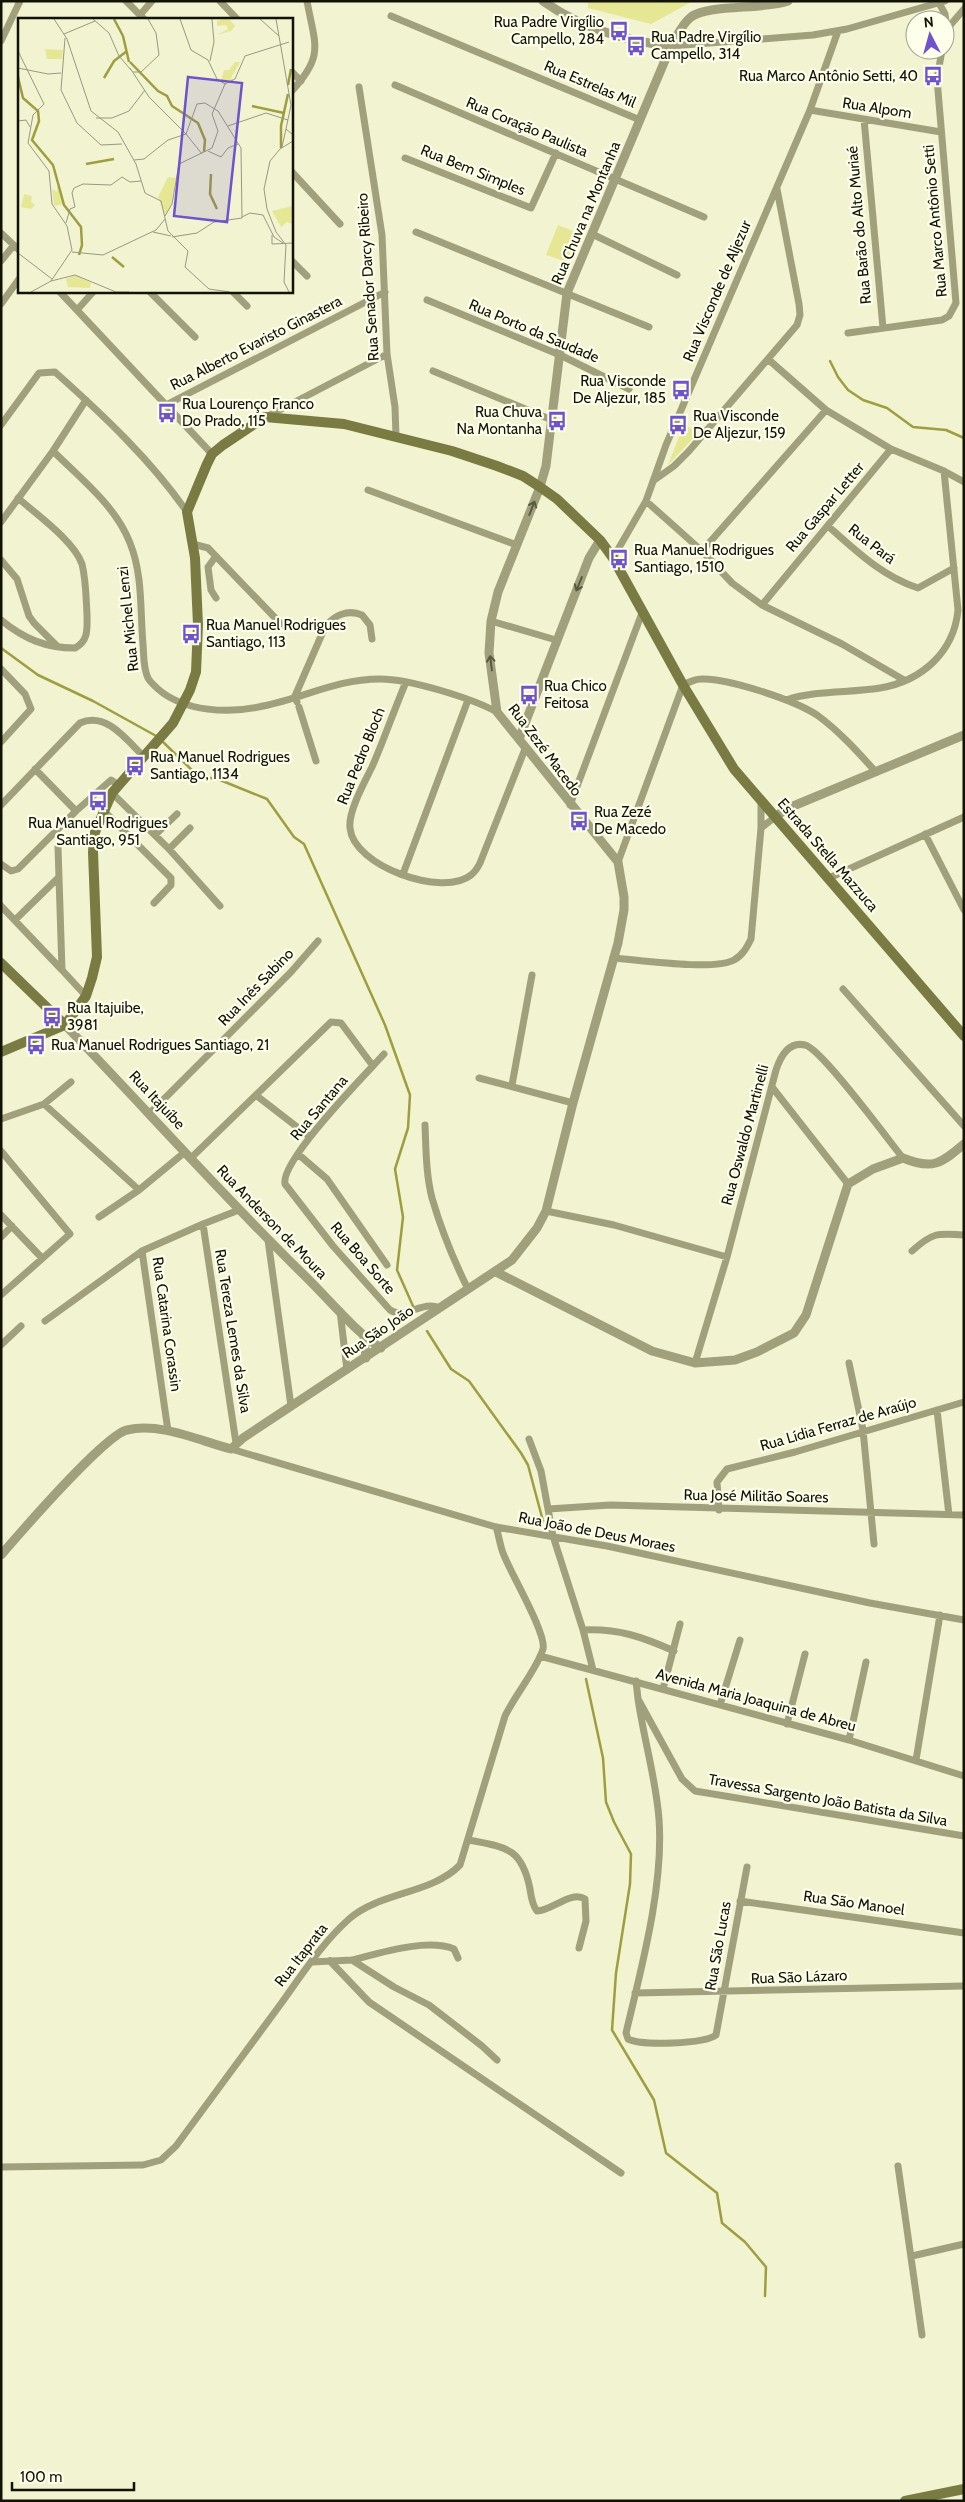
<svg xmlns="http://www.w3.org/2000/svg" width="965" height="2502" viewBox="0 0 965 2502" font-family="Cabin,sans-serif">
	<rect width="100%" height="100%" fill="#f1f3d1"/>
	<!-- green -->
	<path fill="#e6e795" d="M588,1H693L651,24L588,8Z
		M558,225L578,233L567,262L546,255Z
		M684,424L698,433L668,465Z"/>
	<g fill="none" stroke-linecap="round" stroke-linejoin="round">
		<!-- stream -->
		<path stroke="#9e9e41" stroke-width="2.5" d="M830,361L838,377L848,390L863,400L887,408L913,427L946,430L964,438
			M1,648L38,675L93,701L158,737
			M162,741L197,775L220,780L267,799L294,837L304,844L385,1025L410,1095L408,1128L395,1169L403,1217L397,1270L413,1306
			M427,1331L451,1369L469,1381L521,1453L528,1465L543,1521
			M586,1679L603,1758L606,1802L614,1822L631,1854L630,1884L616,1973L612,2030L654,2100L666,2153L717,2193L722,2223L745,2242L766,2267L765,2296"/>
		<!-- minor -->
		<path stroke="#a0a17c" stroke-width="7" d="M126,1L144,19
			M220,1L237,19
			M939,3L945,14L947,29
			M140,15L152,1
			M391,16L640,120
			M945,38L947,29L964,9
			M1,41L20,1
			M671,46L813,35L847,29L945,1
			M291,71L301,81
			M395,85L704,217
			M359,87L382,235L387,354L395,407L396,436
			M291,92C325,55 315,46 307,1
			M810,110L941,132
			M864,119L883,328
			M405,158L531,208L556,153
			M291,171L340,224
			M416,232L649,327
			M1,233L19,250
			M592,234L677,275
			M291,260L307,276
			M1,261L14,245
			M59,291L212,454
			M149,291L195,337
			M232,291L247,306
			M427,300L560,355L629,389
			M1,304L19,279
			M77,310L94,291
			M848,333L942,320L949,316L956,303L937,79L942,50
			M769,360L826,410L891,449L944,471L964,482
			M433,371L552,420
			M166,405L385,292
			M268,416L387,354
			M1,425L39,373L55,372C102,414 151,460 187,512
			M53,451C80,478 116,506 130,543C143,575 140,611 143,644C144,655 143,668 148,678C150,682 155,686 158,689C184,712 230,714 263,706C304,698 336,679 380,679C410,679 471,698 497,712
			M653,481L674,466L689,451L797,325L800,315L799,304L777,189
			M368,490L517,545
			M646,501L702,551L732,583L762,605L842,644L904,680
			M1,522L53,451L86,400
			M828,526C856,551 882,576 918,588L954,568
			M193,544L208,548L282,625
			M702,551L826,410
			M613,558L646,501L666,445L810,110L838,31
			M1,560L17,579L29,616L34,623L57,646
			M216,598L211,590L208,567L216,556
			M762,605L891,449
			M1,620C24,639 46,648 75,648C89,641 87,628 87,614C86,598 86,580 82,564C74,541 36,514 18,498
			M491,621L556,640
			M1,669L25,694L31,709L1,742
			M406,682C394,710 384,740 372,767C364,783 348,812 350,828C353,866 443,898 471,875C475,872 478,867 480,863L525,749
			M786,700C817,690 849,693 880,688C922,681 954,652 958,610L944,471
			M297,702L295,696L325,627C334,615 348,609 362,615L370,625L372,639
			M299,707L316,761
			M35,769L76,811
			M112,793L169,849L220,906
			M1,805L80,723C106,711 127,740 144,757
			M570,805L642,613
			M103,810L171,878V885L154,903
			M761,828L775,817
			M925,834L964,910
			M155,835L177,814
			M58,847L62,970L86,996
			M169,849L190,828
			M618,862L683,685C689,682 695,679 701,679C728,678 794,700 817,715C839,731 857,751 875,771
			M1,864L11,871L18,869L76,811L111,780L117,784
			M403,874L468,700
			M829,878L964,817
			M1,906L62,970
			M15,920L58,878
			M613,958C640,960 713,971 734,960C743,955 747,947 751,939L761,828V802
			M843,989L964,1126
			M384,1054C365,1075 280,1161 285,1184L333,1246L390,1310C405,1320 423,1300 439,1308
			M479,1078L573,1103
			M512,1085L532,975
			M772,1087L848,1184
			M257,1096L310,1137
			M44,1104L139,1190
			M149,1114L291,972L318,941
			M1,1119L44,1104L71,1082
			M425,1125C426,1149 426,1175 432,1198C441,1229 454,1261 468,1289
			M1,1151L70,1234L1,1295
			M298,1154L327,1179L387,1265
			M191,1158L331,1022L341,1023L373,1066
			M546,1211L614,1225L727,1257
			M1,1215L42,1258
			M99,1217L139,1190L185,1152
			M203,1224L236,1443
			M1,1237L12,1226
			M268,1240L291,1406
			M142,1251L168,1431
			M912,1251C932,1233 936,1233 964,1235
			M340,1311L347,1370
			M45,1321L142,1251L203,1224L239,1210
			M1,1345L21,1326
			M695,1363L727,1257L776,1070C780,1058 788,1041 805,1045C821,1048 889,1141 903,1158
			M849,1363L863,1430L874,1544
			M937,1410L949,1515
			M529,1439L541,1471L553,1536L583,1630L593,1670
			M231,1449L496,1527L607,1546L870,1603L964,1620
			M548,1509L610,1505L964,1515
			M719,1510L717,1482L727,1469L795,1452L964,1402
			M583,1630C617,1628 643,1637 674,1651
			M540,1656L849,1740L964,1776
			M636,1681L638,1699L682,1779L695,1791L964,1836
			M663,1689L680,1624
			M638,1699C644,1740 656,1779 659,1819C664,1886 641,1969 626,2033L628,2039C642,2046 704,2044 716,2035L747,1867
			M720,1705L740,1640
			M787,1724L805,1654
			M849,1740L866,1662
			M916,1760L940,1615
			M469,1840C506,1847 522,1848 530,1889C531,1896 532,1905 537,1911C552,1911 571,1890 585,1899L586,1921L579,1948
			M740,1901L964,1933
			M352,1960C380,1953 427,1938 454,1949L458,1958
			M330,1961L369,2002L621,2173
			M312,1962L352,1960L394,1987L429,2005L482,2046L497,2060
			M635,1993L964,1986
			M898,2166L922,2335
			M1,2167L143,2165L161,2160L176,2146C211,2099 245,2052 280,2005C301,1976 322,1943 349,1919C379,1892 432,1894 460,1865L505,1716C515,1695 537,1669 543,1649C547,1634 510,1572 503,1553C500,1545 499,1536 496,1527
			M912,2256L964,2244"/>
		<!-- tertiary -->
		<path stroke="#a0a17c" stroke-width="9" d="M543,1C581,28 625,41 671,46
			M519,739L589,558L600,540
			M775,817L786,809L964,735
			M65,1025C145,1108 222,1195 304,1275C328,1298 355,1332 381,1348
			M496,1272L652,1351L695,1363L735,1360L757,1352L794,1333L806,1315L848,1184L873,1169L903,1158C932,1170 941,1164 964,1144
			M364,1338L366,1358
			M1,1555C20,1533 105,1435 127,1430C160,1422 200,1441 231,1449L243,1438L512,1260L537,1228L546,1211L573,1103L618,943L624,910V897L618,862L497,712L489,653L491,621L498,592L540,487L546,466L567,293L671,46C677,36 682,24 691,17C709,4 763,10 788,1"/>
		<!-- secondary -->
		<path stroke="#7a7b42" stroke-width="10" d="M1,963L65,1025
			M1,1052L65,1025L86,996L92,978L97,957L93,852L95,832L112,793L173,723L190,690L196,672L198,625L195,558L187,512L207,464L212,454L223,445L265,417L344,424L452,451L497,466L523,476L540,487L557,499L600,540L613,558L683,685L734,769L964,1036
			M905,2501L964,2489"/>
	</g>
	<!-- one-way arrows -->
	<defs><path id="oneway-shaft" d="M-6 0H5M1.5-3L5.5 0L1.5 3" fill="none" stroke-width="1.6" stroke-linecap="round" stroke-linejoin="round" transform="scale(1.25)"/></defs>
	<g stroke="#595a42">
		<use href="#oneway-shaft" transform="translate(532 508) rotate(-69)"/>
		<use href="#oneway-shaft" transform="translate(579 584) rotate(112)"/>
		<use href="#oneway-shaft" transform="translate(491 663) rotate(-97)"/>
	</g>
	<!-- icons -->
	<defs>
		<symbol id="bus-bare" viewBox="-9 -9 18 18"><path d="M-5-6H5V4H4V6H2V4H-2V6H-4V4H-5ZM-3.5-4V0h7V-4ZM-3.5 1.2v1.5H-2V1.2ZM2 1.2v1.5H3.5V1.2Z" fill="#6e53cd" stroke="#feffeb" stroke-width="2.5" paint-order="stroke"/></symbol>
	</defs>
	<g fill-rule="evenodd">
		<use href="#bus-bare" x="605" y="17" width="28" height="28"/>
		<use href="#bus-bare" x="622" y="32" width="28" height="28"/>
		<use href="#bus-bare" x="919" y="62" width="28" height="28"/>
		<use href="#bus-bare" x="667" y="376" width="28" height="28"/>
		<use href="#bus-bare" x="153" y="399" width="28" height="28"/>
		<use href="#bus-bare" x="543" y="407" width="28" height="28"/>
		<use href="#bus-bare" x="664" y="411" width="28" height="28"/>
		<use href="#bus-bare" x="605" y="545" width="28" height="28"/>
		<use href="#bus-bare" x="177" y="620" width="28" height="28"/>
		<use href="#bus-bare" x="515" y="681" width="28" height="28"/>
		<use href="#bus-bare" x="121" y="752" width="28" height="28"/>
		<use href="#bus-bare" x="84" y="787" width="28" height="28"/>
		<use href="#bus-bare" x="565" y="807" width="28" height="28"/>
		<use href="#bus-bare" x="38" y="1003" width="28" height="28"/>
		<use href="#bus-bare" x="22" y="1031" width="28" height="28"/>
	</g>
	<g text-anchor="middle" stroke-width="4.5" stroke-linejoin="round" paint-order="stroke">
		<!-- poi labels -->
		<g font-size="15" fill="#121207" stroke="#feffeb" text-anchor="start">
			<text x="604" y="27" text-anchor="end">Rua Padre Virgílio<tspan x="604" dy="17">Campello, 284</tspan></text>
			<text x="651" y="42">Rua Padre Virgílio<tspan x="651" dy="17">Campello, 314</tspan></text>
			<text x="918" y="81" text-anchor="end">Rua Marco Antônio Setti, 40</text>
			<text x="666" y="386" text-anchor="end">Rua Visconde<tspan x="666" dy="17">De Aljezur, 185</tspan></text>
			<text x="182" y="409">Rua Lourenço Franco<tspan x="182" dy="17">Do Prado, 115</tspan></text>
			<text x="542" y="417" text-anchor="end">Rua Chuva<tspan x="542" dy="17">Na Montanha</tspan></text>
			<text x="693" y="421">Rua Visconde<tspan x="693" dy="17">De Aljezur, 159</tspan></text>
			<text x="634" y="555">Rua Manuel Rodrigues<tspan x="634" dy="17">Santiago, 1510</tspan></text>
			<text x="206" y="630">Rua Manuel Rodrigues<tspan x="206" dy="17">Santiago, 113</tspan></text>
			<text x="544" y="691">Rua Chico<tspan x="544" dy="17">Feitosa</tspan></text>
			<text x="150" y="762">Rua Manuel Rodrigues<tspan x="150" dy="17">Santiago, 1134</tspan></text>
			<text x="594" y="817">Rua Zezé<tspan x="594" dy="17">De Macedo</tspan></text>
			<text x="98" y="828" text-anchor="middle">Rua Manuel Rodrigues<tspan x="98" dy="17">Santiago, 951</tspan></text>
			<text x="67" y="1013">Rua Itajuibe,<tspan x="67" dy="17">3981</tspan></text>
			<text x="51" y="1050">Rua Manuel Rodrigues Santiago, 21</text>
		</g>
		<!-- street labels -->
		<g font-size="15" fill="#121207" stroke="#feffeb">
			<text transform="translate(590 84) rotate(23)" y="5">Rua Estrelas Mil</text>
			<text transform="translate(877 108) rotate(9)" y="5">Rua Alpom</text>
			<text transform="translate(527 127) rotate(23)" y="5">Rua Coração Paulista</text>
			<text transform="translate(473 170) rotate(22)" y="5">Rua Bem Simples</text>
			<text transform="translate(586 213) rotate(-67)" y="5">Rua Chuva na Montanha</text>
			<text transform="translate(935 221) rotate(-95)" y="5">Rua Marco Antônio Setti</text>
			<text transform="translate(859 225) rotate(-95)" y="5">Rua Barão do Alto Muriaé</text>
			<text transform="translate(368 277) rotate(-94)" y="5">Rua Senador Darcy Ribeiro</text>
			<text transform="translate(717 291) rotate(-67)" y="5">Rua Visconde de Aljezur</text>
			<text transform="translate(534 331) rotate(23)" y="5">Rua Porto da Saudade</text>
			<text transform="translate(256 343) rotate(-27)" y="5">Rua Alberto Evaristo Ginastera</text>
			<text transform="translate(825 507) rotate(-50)" y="5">Rua Gaspar Letter</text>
			<text transform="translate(872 544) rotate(38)" y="5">Rua Pará</text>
			<text transform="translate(128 619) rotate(-96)" y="5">Rua Michel Lenzi</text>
			<text transform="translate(545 750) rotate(53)" y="5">Rua Zezé Macedo</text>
			<text transform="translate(361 756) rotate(-68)" y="5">Rua Pedro Bloch</text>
			<text transform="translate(828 855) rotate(49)" y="5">Estrada Stella Mazzuca</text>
			<text transform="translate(256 987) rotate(-46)" y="5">Rua Inês Sabino</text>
			<text transform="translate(157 1100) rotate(47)" y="5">Rua Itajuíbe</text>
			<text transform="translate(319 1108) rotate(-50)" y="5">Rua Santana</text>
			<text transform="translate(745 1135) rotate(-75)" y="5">Rua Oswaldo Martinelli</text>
			<text transform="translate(272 1222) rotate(46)" y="5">Rua Anderson de Moura</text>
			<text transform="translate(363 1258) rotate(49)" y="5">Rua Boa Sorte</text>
			<text transform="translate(167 1324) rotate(82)" y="5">Rua Catarina Corassin</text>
			<text transform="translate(233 1331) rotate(81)" y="5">Rua Tereza Lemes da Silva</text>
			<text transform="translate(378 1332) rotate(-34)" y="5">Rua São João</text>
			<text transform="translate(838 1424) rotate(-16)" y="5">Rua Lídia Ferraz de Araújo</text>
			<text transform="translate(756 1496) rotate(1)" y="5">Rua José Militão Soares</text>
			<text transform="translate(597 1532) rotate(11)" y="5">Rua João de Deus Moraes</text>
			<text transform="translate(756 1700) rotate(15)" y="5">Avenida Maria Joaquina de Abreu</text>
			<text transform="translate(828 1800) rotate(10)" y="5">Travessa Sargento João Batista da Silva</text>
			<text transform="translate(854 1903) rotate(8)" y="5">Rua São Manoel</text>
			<text transform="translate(718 1946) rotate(-80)" y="5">Rua São Lucas</text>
			<text transform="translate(301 1955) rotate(-52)" y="5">Rua Itaprata</text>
			<text transform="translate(799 1977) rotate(-2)" y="5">Rua São Lázaro</text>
		</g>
	</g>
	<!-- overview -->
	<g transform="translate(18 18)">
		<rect width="275" height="275" fill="#f1f3d1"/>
		<path d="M204,1H211L217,8L213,13L199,17L210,11L208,7L199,8V3ZM27,31L45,32L44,41H29ZM217,44H222L213,60L216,62L203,63L206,52H211ZM150,159L158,160L153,187L147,197L140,179ZM39,168L46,186L36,188L34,171L39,174ZM6,176L14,178L13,184L17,187L13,191L3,189ZM274,188L275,206L269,204L263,209L254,193ZM58,257L73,265L72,270L50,269L48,261Z" fill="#e6e795"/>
		<path fill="none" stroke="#9e9e41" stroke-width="2.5" d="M96,1L105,18M105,18L111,44M112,44L140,73L149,78L154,88L180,105L187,122L186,134M0,59L5,80L20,93L21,103L14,122L35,147L46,187L63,209L64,227L61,237M86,60L96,43L109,33M270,67L273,51M234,88L266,95M263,130V108L270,76M68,146L96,141M193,156L192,176L199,191M94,239L106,249"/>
		<path fill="none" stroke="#989980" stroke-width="1" d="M36,1L49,21L73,93L100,114L118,146L127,175L143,183L150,213L170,233L167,249L191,271L212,274M75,1L91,15L101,38L113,52M162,1L173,32L190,42L199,61L207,66M242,1L261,18M258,1L273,87L268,111L275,117M46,16L77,3M47,20L43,72L59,105L83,127L104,126M0,33L26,86L15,97L10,125L31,153L34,186L49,208L54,232L33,263M192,43L196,24L194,1M0,50L30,56L43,55M112,50L131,79L168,116M115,54H123L141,37L138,15L130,1M207,66L217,61L227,38L271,24M78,100H94L111,93L127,72M0,103L8,102L12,109M210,108L248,95L270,102M168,116L184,136M264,129L268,111M190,133L203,139L210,130L220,126M116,142L126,141L150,122L168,116M147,198L154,186L161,146L194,130L200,113L194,96L207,66M224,199L232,195L245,197L256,219L265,225M48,205L52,191L57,189L54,175L56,170L65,166L93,167L104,159L112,164L123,163M135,214L153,218M254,217V226L275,225M154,219L179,215L196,204L224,200L223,130L200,93L187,85L179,86L168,116M54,234L85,237L138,212L147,201M0,235L34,261M13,274L33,263L57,257L98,274H111M271,274L266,264L268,227L258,214L249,191L246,171L252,143L262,131L275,123"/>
		<path fill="#6e53cd" fill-opacity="0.15" stroke="#6e53cd" stroke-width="2.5" d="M170,59L224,65L209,204L156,198Z"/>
		<rect width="275" height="275" fill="none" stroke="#121207" stroke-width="2.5"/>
	</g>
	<!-- border -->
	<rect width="965" height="2502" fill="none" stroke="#121207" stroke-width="5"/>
	<!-- north arrow -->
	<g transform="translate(930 35) rotate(354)"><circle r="24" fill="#feffeb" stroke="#a0a090"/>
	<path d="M0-4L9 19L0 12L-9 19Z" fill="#6e53cd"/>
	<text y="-8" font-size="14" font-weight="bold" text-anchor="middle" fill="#121207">N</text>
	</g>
	<!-- scale -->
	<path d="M12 2482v8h122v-8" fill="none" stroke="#121207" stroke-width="2.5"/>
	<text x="20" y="2482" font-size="15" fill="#121207" stroke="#feffeb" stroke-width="4" paint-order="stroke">100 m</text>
</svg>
